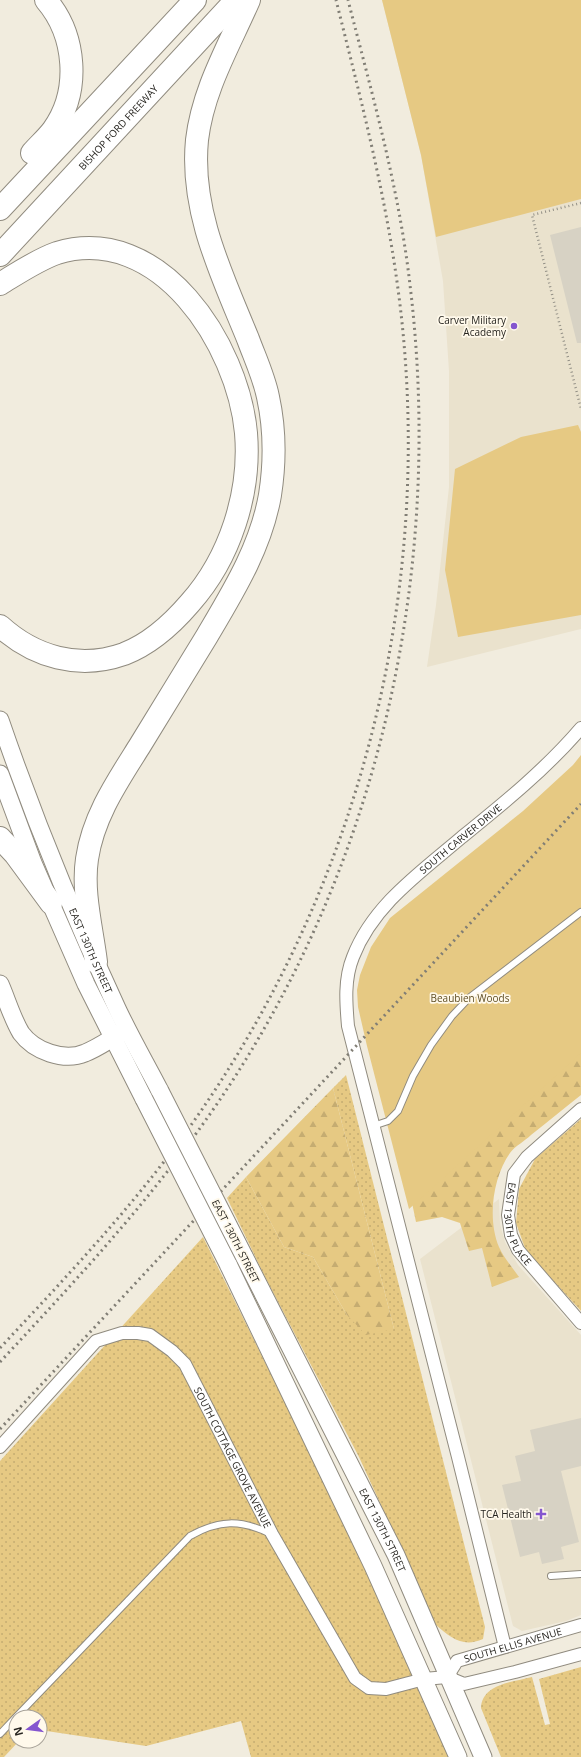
<svg xmlns="http://www.w3.org/2000/svg" width="581" height="1757" viewBox="0 0 581 1757" font-family="'Open Sans',sans-serif">
	<defs>
		<pattern id="grass-dots" width="8" height="8" patternUnits="userSpaceOnUse"><rect width="8" height="8" fill="#e6c983"/><path d="M2 2h.1M6 6h.1" fill="none" stroke="#c5ac71" stroke-width="1.8" stroke-linecap="round"/></pattern>
		<pattern id="forest-firs" width="22" height="20" patternUnits="userSpaceOnUse"><rect width="22" height="20" fill="#e6c983"/><path d="M5 1l3.5 6h-7zM16 11l3.5 6h-7z" fill="#c5ac71"/></pattern>
	</defs>
	<rect width="100%" height="100%" fill="#f1ecde"/>
	<!-- built -->
	<path fill="#eae2cd" d="M382,0H581V629L427,667L436,605L449,487V371L443,281L421,155Z
		M499,1199L500,1224L505,1242L518,1265L581,1335V1615L566,1621L522,1631L513,1626L420,1259Z"/>
	<!-- grass -->
	<path fill="url(#grass-dots)" d="M346,1075L485,1627L483,1639C463,1648 451,1638 436,1625L359,1457L264,1275L227,1198L246,1177L284,1247L313,1257L347,1315L394,1329L333,1088Z
		M581,1119V1311L526,1251L516,1223L519,1189L535,1159Z
		M203,1237L393,1621L450,1757H251L241,1721L146,1746L40,1730V1717H16V1741H19L4,1757H0V1461Z
		M581,1667V1757H501L481,1708C482,1684 513,1682 532,1677L545,1725L550,1724L539,1679Z"/>
	<!-- forest -->
	<path fill="url(#forest-firs)" d="M581,1009V1095C564,1108 548,1122 531,1135C525,1141 515,1146 510,1153C493,1177 487,1219 499,1247C504,1258 512,1267 519,1277L492,1287L482,1248L469,1251L460,1223L442,1217L416,1222L411,1198Z
		M333,1088L394,1329L366,1335L347,1315L313,1257L284,1247L246,1177Z"/>
	<!-- green -->
	<path fill="#e6c983" d="M382,0H581V199L436,237L421,155Z
		M578,425L581,432V615L458,637L445,570L455,469L521,437Z
		M581,755V1053L409,1209L367,1046L358,1007L357,990L360,975L371,947L390,918L523,811L573,765Z"/>
	<!-- building -->
	<path fill="#d7d2c4" d="M581,227V343H577L550,235Z
		M581,1418V1466L561,1471L579,1542L561,1547L564,1559L542,1564L539,1552L520,1557L502,1485L521,1481L515,1456L535,1451L530,1430Z"/>
	<g fill="none" stroke-linecap="round" stroke-linejoin="round">
		<defs>
			<path id="lane" d="M373,1126L388,1121L398,1111L413,1076L431,1045L452,1016L469,998L581,912
				M551,1576L581,1574
				M16,1717L190,1536C219,1520 240,1519 271,1534
				M0,1734L16,1717"/>
			<g id="street">
				<path id="s1" d="M581,1109L527,1157L514,1174L508,1215L511,1235L518,1250L581,1323"/>
				<path id="s2" d="M0,1447L96,1341L122,1333H138L150,1335L172,1351L185,1364L272,1534L355,1678L369,1688L386,1689L424,1679L447,1677L464,1684L515,1672L581,1654"/>
				<path id="s3" d="M505,1647L458,1457L348,1026C346,1003 344,979 353,957C373,905 421,872 462,837C504,803 546,769 581,728"/>
				<path id="s4" d="M447,1677L457,1661L581,1625"/>
			</g>
			<g id="secondary">
				<path id="s5" d="M0,720C33,816 72,912 115,1004C128,1033 145,1062 160,1091"/>
				<path d="M0,774L33,863L86,984L144,1099"/>
				<path d="M0,984C7,1000 12,1018 21,1033C34,1051 64,1062 85,1053C98,1048 110,1039 123,1032"/>
				<path id="s6" d="M244,1256L396,1555L483,1757"/>
				<path d="M228,1264L373,1566L458,1757"/>
			</g>
			<g id="highway">
				<path d="M32,153C39,145 47,138 53,130C81,91 76,35 46,0"/>
				<path d="M0,209L195,0"/>
				<path id="s7" d="M0,255L236,0"/>
				<path d="M0,284C18,273 37,260 57,253C160,222 238,345 246,433C251,493 230,558 190,603C172,624 150,644 124,654C79,670 34,657 0,626"/>
				<path d="M0,838L15,854L51,903"/>
				<path d="M96,962C92,929 82,892 87,859C93,817 117,782 139,747C162,710 184,673 207,636C233,592 261,547 270,495C275,463 275,429 268,397C264,377 255,358 248,339C222,275 190,211 197,140C203,89 229,46 249,0"/>
			</g>
		</defs>
		<!-- lane casing -->
		<use href="#lane" stroke="#908b7f" stroke-width="8"/>
		<!-- street casing -->
		<use href="#street" stroke="#908b7f" stroke-width="14"/>
		<!-- secondary casing -->
		<use href="#secondary" stroke="#908b7f" stroke-width="19"/>
		<!-- highway casing -->
		<use href="#highway" stroke="#908b7f" stroke-width="24"/>
		<!-- path -->
		<path stroke="#949187" stroke-width="2.5" stroke-dasharray="1 3" stroke-linecap="butt" d="M581,203L532,215L581,409"/>
		<!-- lane -->
		<use href="#lane" stroke="#fff" stroke-width="6"/>
		<!-- street -->
		<use href="#street" stroke="#fff" stroke-width="12"/>
		<!-- secondary -->
		<use href="#secondary" stroke="#fff" stroke-width="17"/>
		<!-- highway -->
		<use href="#highway" stroke="#fff" stroke-width="22"/>
		<!-- rail -->
		<path stroke="#817e75" stroke-width="3" stroke-dasharray="2 4" stroke-linecap="butt" d="M0,1348C69,1274 139,1200 196,1118C364,878 437,579 398,289C385,191 360,96 336,0
			M0,1362C80,1276 160,1190 225,1092C382,856 444,565 410,285C399,188 372,94 348,0
			M0,1429L581,804"/>
		<defs>
			<path id="secondary-bridge" d="M160,1091L244,1256
				M144,1099L228,1264"/>
		</defs>
		<!-- secondary-bridge casing -->
		<use href="#secondary-bridge" stroke="#908b7f" stroke-width="19" stroke-linecap="butt"/>
		<!-- secondary-bridge -->
		<use href="#secondary-bridge" stroke="#fff" stroke-width="17"/>
	</g>
	<!-- markers -->
	<g fill="#8556cf" stroke="#fff9eb" stroke-width="1.5">
		<circle cx="514" cy="326" r="4"/>
		<path d="M539 1508h4v4h4v4h-4v4h-4v-4h-4v-4h4z"/>
	</g>
	<g text-anchor="middle" stroke-width="3.5" stroke-linejoin="round" paint-order="stroke">
		<!-- street labels -->
		<g font-size="10" fill="#272520" stroke="#fff9eb">
			<text dy="4" stroke="none"><textPath href="#s7" startOffset="174">BISHOP FORD FREEWAY</textPath></text>
			<text dy="4" stroke="none"><textPath href="#s3" startOffset="872">SOUTH CARVER DRIVE</textPath></text>
			<text dy="4" stroke="none"><textPath href="#s5" startOffset="248">EAST 130TH STREET</textPath></text>
			<text dy="4" stroke="none"><textPath href="#s1" startOffset="146">EAST 130TH PLACE</textPath></text>
			<text transform="translate(236 1241) rotate(63)" y="4">EAST 130TH STREET</text>
			<text dy="4" stroke="none"><textPath href="#s2" startOffset="349">SOUTH COTTAGE GROVE AVENUE</textPath></text>
			<text dy="4" stroke="none"><textPath href="#s6" startOffset="307">EAST 130TH STREET</textPath></text>
			<text dy="4" stroke="none"><textPath href="#s4" startOffset="77">SOUTH ELLIS AVENUE</textPath></text>
		</g>
		<!-- poi labels -->
		<g font-size="10" fill="#272520" stroke="#fff9eb" text-anchor="end">
			<text x="506" y="324">Carver Military<tspan x="506" dy="12">Academy</tspan></text>
			<text x="532" y="1518">TCA Health</text>
		</g>
		<!-- park labels -->
		<g font-size="10" fill="#5f4e24" stroke="#fff9eb">
			<text x="470" y="1002">Beaubien Woods</text>
		</g>
	</g>
	<!-- north arrow -->
	<g transform="translate(28 1729) rotate(256)"><circle r="19" fill="#fff9eb" stroke="#a9a49a"/>
	<path d="M0-3L7 15L0 10L-7 15Z" fill="#8556cf"/>
	<text y="-6" font-size="11" font-weight="bold" text-anchor="middle" fill="#272520">N</text>
	</g>
</svg>
